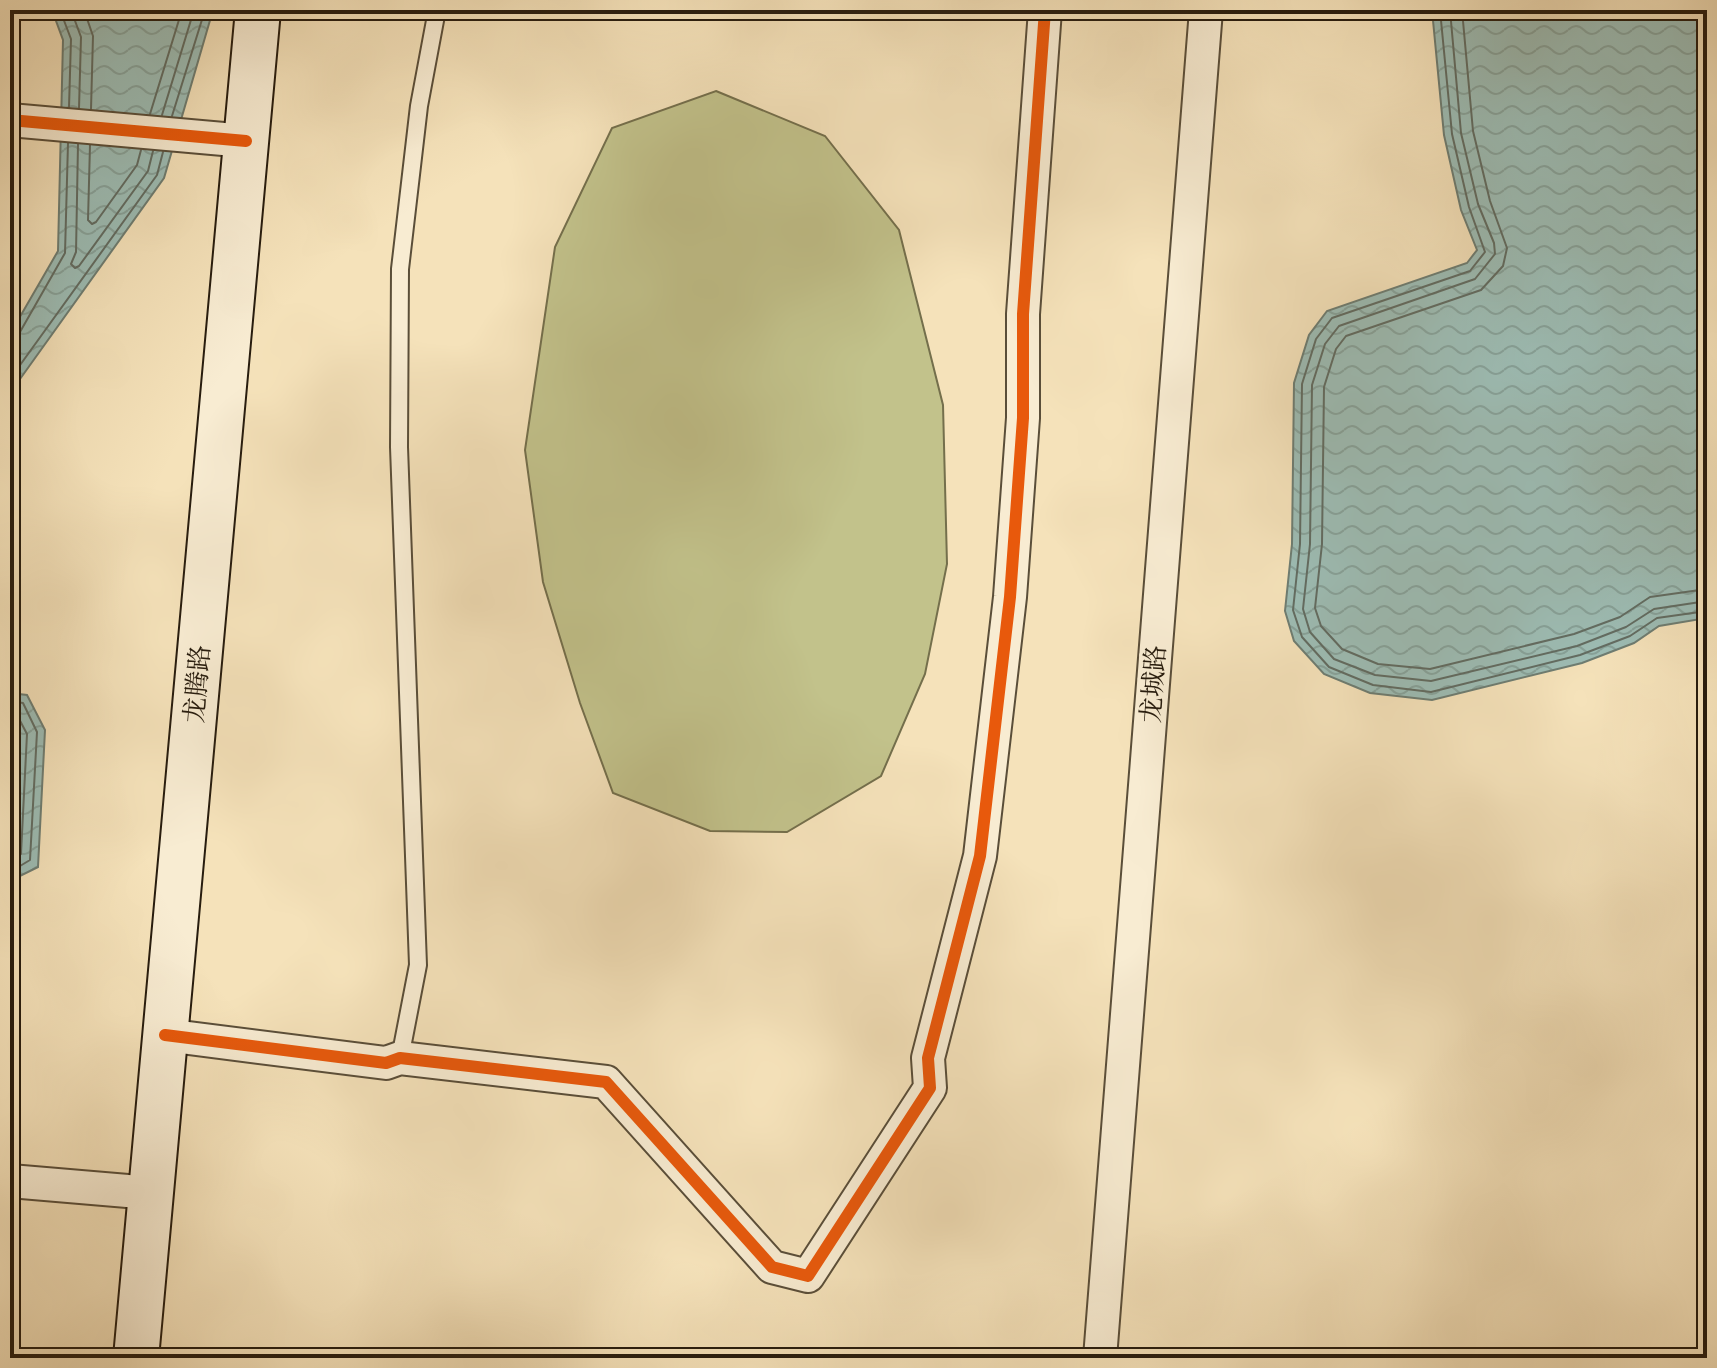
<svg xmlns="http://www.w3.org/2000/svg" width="1717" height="1368" viewBox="0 0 1717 1368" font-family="Cardo,'Noto Serif SC',serif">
	<defs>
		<pattern id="water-waves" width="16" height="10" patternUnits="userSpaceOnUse" patternTransform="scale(2)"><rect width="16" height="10" fill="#9dbdb5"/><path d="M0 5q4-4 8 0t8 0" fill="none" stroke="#87a29a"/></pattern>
	</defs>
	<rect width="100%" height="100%" fill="#f5e2ba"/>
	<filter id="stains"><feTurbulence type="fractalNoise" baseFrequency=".0025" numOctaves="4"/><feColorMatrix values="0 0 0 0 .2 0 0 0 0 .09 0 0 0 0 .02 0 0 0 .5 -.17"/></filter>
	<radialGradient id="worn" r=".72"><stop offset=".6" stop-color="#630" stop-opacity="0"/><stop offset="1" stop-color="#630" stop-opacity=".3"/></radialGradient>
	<!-- garden -->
	<path fill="#c2c28b" stroke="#746f4c" stroke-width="2" d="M716,91L825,136L899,230L943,405L947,564L925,674L881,776L787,832L710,831L613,793L580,703L543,582L525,450L555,247L612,128Z"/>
	<!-- water -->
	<path fill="url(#water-waves)" stroke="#6e7d72" stroke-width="2" d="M52,10H213L164,178L10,393V334L58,251L63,40Z
		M1432,10H1707V618L1659,626L1634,643L1582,663L1432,700L1370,693L1324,674L1294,641L1285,611L1292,544L1294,383L1309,335L1327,311L1467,263L1477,250L1461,210L1444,135Z
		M10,693L27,695L45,730L38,867L10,881Z"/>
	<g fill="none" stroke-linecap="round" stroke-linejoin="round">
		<!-- shore -->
		<path stroke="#626c62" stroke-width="2" d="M60,10L71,39L69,107
			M71,10L81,37L79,108
			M84,10L93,36L91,109
			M1440,10L1452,134L1469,207L1485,252L1470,271L1332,318L1316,339L1302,384L1300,544L1293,610L1302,637L1329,667L1373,685L1431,692L1580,655L1630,636L1657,618L1707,611
			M1450,10L1461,133L1478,204L1494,243L1495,254L1475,279L1339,326L1325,344L1312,385L1310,544L1303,609L1310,632L1334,659L1375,675L1431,681L1577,646L1626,627L1654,609L1707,601
			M1462,10L1473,131L1490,201L1507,248L1503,266L1481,290L1346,336L1336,349L1324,387L1322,544L1315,608L1321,626L1342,649L1378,664L1430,669L1574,634L1620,617L1650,597L1707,589
			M150,114L182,10
			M162,115L194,10
			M172,116L205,10
			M78,144L76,252L71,264L75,268L79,266L148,171L153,151
			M90,145L88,220L92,224L96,222L137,165L141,150
			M10,336L20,332L65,253L68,143
			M10,379L157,175L163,152
			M10,701L23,703L37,732L30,860L10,872
			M10,711L16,713L27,734L21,854L10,861
			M10,727L14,737L10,827"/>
		<defs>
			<path id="lane" d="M400,1058L418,965L399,447L400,269L419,106L437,10"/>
			<path id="street" d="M10,120L246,141
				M165,1035L386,1063L400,1058L606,1082L772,1267L808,1276L930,1088L928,1058L980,856L1010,597L1023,418V314L1045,10
				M10,1181L151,1193
				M1100,1358L1206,10"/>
			<path id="secondary" d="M136,1358L258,10"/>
		</defs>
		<!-- lane casing -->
		<use href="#lane" stroke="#5a4e39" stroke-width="20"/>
		<!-- street casing -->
		<use href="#street" stroke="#5a4e39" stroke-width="36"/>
		<!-- secondary casing -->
		<use href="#secondary" stroke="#271c0e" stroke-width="48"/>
		<!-- lane -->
		<use href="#lane" stroke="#f8ecd2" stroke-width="16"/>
		<!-- street -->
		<use href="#street" stroke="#f8ecd2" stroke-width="32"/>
		<!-- secondary -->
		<use href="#secondary" stroke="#f8ecd2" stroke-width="44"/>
		<defs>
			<path id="cycleway" d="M10,120L246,141
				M165,1035L386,1063L400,1058L606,1082L772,1267L808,1276L930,1088L928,1058L980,856L1010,597L1023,418V314L1045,10"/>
		</defs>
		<!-- cycleway casing -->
		<use href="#cycleway" stroke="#f8ecd2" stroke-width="17"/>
		<!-- cycleway -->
		<use href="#cycleway" stroke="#e8590c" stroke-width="12"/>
	</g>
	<g text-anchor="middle" stroke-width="6" stroke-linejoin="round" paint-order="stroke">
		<!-- street labels -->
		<g font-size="26" fill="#271c0e" stroke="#f8ecd2">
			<text transform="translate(197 684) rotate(-85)" y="9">龙腾路</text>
			<text transform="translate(1153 684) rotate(-86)" y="9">龙城路</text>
		</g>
	</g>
	<!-- margin -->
	<rect width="1717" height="1368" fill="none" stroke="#f5e2ba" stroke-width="40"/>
	<rect x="12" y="12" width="1693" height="1344" fill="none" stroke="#271c0e" stroke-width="4"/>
	<rect x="20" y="20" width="1677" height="1328" fill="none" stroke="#271c0e" stroke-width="2"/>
	<rect width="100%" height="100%" filter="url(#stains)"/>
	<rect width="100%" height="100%" fill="url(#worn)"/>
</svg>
